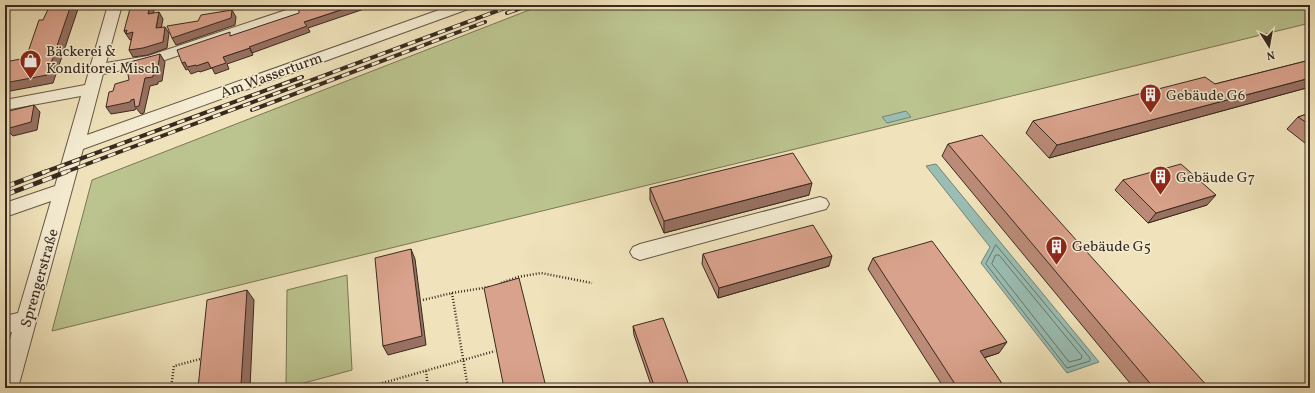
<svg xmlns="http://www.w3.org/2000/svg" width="1315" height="393" viewBox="0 0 1315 393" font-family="Vollkorn,serif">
	<rect width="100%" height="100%" fill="#f0e3bb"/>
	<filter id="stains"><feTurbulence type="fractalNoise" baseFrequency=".005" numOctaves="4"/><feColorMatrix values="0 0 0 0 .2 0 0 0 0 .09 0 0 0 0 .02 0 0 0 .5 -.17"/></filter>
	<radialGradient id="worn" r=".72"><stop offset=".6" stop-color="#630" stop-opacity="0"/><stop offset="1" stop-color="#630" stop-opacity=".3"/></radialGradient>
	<!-- green -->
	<path fill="#bbc38e" stroke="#7a7657" d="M542,5H1310V23L52,331L92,180Z
		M347,275L352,370L286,388L287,290Z"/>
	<!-- water -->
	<path fill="#9abeb3" stroke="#738378" d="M906,111L911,117L887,123L882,117Z
		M936,164L1099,362L1067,373L981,263L990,247L926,166Z"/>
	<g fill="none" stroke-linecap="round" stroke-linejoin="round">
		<!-- shore -->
		<path stroke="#6a746a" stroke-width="1" d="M996,245L1090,358V361L1067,368L986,264Z
			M996,255H999L1082,356L1081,359L1069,362L992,264Z"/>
		<defs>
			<path id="minor" d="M108,5H122L106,63L148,56L301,5H322L320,8L156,63L103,74L87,135L453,5H473L471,8L83,149L18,388H5V357L12,332L5,334V316L18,313L51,201L5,217V203L55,186L81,96L5,110V100L85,85Z
				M820,197L826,199L829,204L826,209L640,260L633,257L630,252L633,247L640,244Z"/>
		</defs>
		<!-- minor casing -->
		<use href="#minor" stroke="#675847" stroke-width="2"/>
		<!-- path -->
		<path stroke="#392a20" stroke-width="2.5" stroke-dasharray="1 2" stroke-linecap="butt" d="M501,283L518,277L541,273L592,283
			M452,293L468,388
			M423,300L452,293L489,287
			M426,371L428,388
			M171,388L174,366L204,358
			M365,388L495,351"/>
		<!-- minor -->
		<use href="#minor" fill="#f5edd3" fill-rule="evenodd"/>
		<defs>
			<path id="rail-far1" d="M507,13L530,5
				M252,110L485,22
				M42,173L302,77
				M63,173L513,5"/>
			<path id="rail" d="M5,187L45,172
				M5,195L66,172"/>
		</defs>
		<!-- rail-far1 casing -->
		<use href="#rail-far1" stroke="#392a20" stroke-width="4"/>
		<!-- rail casing -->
		<use href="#rail" stroke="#392a20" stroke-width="5"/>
		<!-- rail-far1 -->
		<use href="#rail-far1" stroke="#f5edd3" stroke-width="2.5" stroke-dasharray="8" stroke-linecap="butt"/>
		<!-- rail -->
		<use href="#rail" stroke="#f5edd3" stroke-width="3.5" stroke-dasharray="10" stroke-linecap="butt"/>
	</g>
	<!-- wall -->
	<path fill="#bb8b78" stroke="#392a20" d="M1310,56V87L1049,158L1026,133L1033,121L1215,84L1306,61Z
		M1310,113V147L1287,129L1298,117Z
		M948,144L1209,388H1134L942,156Z
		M1123,180L1207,205L1148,223L1115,190Z
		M650,188L809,195L664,233L650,200Z
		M703,254L829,266L718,298L702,264Z
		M873,258L999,353L984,358L1005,388H944L868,269Z
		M633,326L690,388H652L634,335Z"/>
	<!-- shaded-wall -->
	<path fill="#987162" stroke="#392a20" d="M71,5H78L77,7L78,9L53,83L5,92V83Z
		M150,5H155L152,21L148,14Z
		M356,5H376L308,28L310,32L252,53L249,47L304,22Z
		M232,10L236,17L235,25L176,45L172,38Z
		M159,12L163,19L160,35L156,28Z
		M165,27L169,33L167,48L148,55L133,57L129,50Z
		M127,30L133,32L138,39L130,40L124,31Z
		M250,48L253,55L227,64L229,69L215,74L212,68L200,72L199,71L191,74L188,69L186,70L182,63L185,62L196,65L208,62Z
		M160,54L165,62L162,81L158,82V84L150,86L144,113L141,114L136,108L135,110L111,114L106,107L134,99L145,78L153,75Z
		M1310,78V87L1049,158L1057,145Z
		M34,105L40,112L37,130L13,136L6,129Z
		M812,183L809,195L664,233V221Z
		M1216,195L1207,205L1148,223L1156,213Z
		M411,249L415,259L426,345L388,355L383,346Z
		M832,256L829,266L718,298L719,288Z
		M247,290L254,300L250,388H232Z
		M1007,342L999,353L973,361L980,351Z
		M122,385L125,388H121Z"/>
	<!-- building -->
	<path fill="#d9a28c" stroke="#392a20" d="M50,5H71L47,75L5,83V62L26,58L39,20H43Z
		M131,5H150L148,14L159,12L156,28L165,27L163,42L143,48L129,50L133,32L126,34L127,30L124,31Z
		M311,5H356L304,22L307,26L249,47L250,48L223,57L226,63L211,68L208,62L196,66V65L187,67L185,62L182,63L177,50L230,32V36L299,13V9Z
		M232,10L231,18L172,38L167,26L198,21L201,15Z
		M160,54L157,74L153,75V77L145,78L139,106L135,107L134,99L131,100L130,102L106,107L109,92L113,91L115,84L129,80L126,63Z
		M1310,60V78L1057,145L1033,121L1205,77L1215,84Z
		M34,105L31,122L6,129L9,111Z
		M1310,113V125L1298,117Z
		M982,135L1209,388H1154L948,144Z
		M793,153L812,183L664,221L650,188Z
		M1181,164L1216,195L1156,213L1123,180Z
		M813,225L832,256L719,288L703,254Z
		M932,241L1007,342L980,351L1005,388H943L955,384L873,258Z
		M411,249L422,336L383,346L375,258Z
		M519,278L546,387L542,388H504L484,288Z
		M247,290L241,385L232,388H198L207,300Z
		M663,318L690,388H655L633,326Z
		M122,385L121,388H110Z"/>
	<!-- icons -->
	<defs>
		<symbol id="shop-pin" viewBox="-11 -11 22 30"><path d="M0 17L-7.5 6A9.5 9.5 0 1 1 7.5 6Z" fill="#8f2418" stroke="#f5edd3"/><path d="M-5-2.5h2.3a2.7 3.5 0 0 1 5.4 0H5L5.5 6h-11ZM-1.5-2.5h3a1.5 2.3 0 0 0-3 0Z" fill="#fff"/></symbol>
		<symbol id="building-pin" viewBox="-11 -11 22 30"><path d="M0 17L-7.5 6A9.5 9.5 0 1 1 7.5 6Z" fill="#8f2418" stroke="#f5edd3"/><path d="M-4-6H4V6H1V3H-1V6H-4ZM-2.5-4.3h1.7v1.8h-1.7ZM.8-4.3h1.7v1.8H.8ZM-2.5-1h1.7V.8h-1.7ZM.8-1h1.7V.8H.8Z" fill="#fff"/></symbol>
	</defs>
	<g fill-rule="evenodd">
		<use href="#shop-pin" x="18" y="48" width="25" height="34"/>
		<use href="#building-pin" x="1138" y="82" width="25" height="34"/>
		<use href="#building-pin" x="1148" y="164" width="25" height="34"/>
		<use href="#building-pin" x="1044" y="234" width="25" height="34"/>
	</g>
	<g text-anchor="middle" stroke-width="3" stroke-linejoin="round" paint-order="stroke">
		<!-- poi labels -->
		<g font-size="15" fill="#392a20" stroke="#f5edd3" text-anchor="start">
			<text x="46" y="56">Bäckerei &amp;<tspan x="46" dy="17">Konditorei Misch</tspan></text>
			<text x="1166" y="100">Gebäude G6</text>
			<text x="1176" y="182">Gebäude G7</text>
			<text x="1072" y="251">Gebäude G5</text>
		</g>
		<!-- street labels -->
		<g font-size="15" fill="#392a20" stroke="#f5edd3">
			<text transform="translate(271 75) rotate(-20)" y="5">Am Wasserturm</text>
			<text transform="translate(39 278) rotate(-74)" y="5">Sprengerstraße</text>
		</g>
	</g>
	<!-- margin -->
	<rect width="1315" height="393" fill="none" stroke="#f0e3bb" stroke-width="20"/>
	<rect x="6" y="6" width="1303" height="381" fill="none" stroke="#392a20" stroke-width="2"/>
	<rect x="10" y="10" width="1295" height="373" fill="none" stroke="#392a20"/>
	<!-- north arrow -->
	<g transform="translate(1269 46) rotate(169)" stroke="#f5edd3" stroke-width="3" paint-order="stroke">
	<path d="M0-3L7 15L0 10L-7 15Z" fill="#392a20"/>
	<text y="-6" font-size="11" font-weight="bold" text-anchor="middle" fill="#392a20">N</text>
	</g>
	<rect width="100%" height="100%" filter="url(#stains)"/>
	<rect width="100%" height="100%" fill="url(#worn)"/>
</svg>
